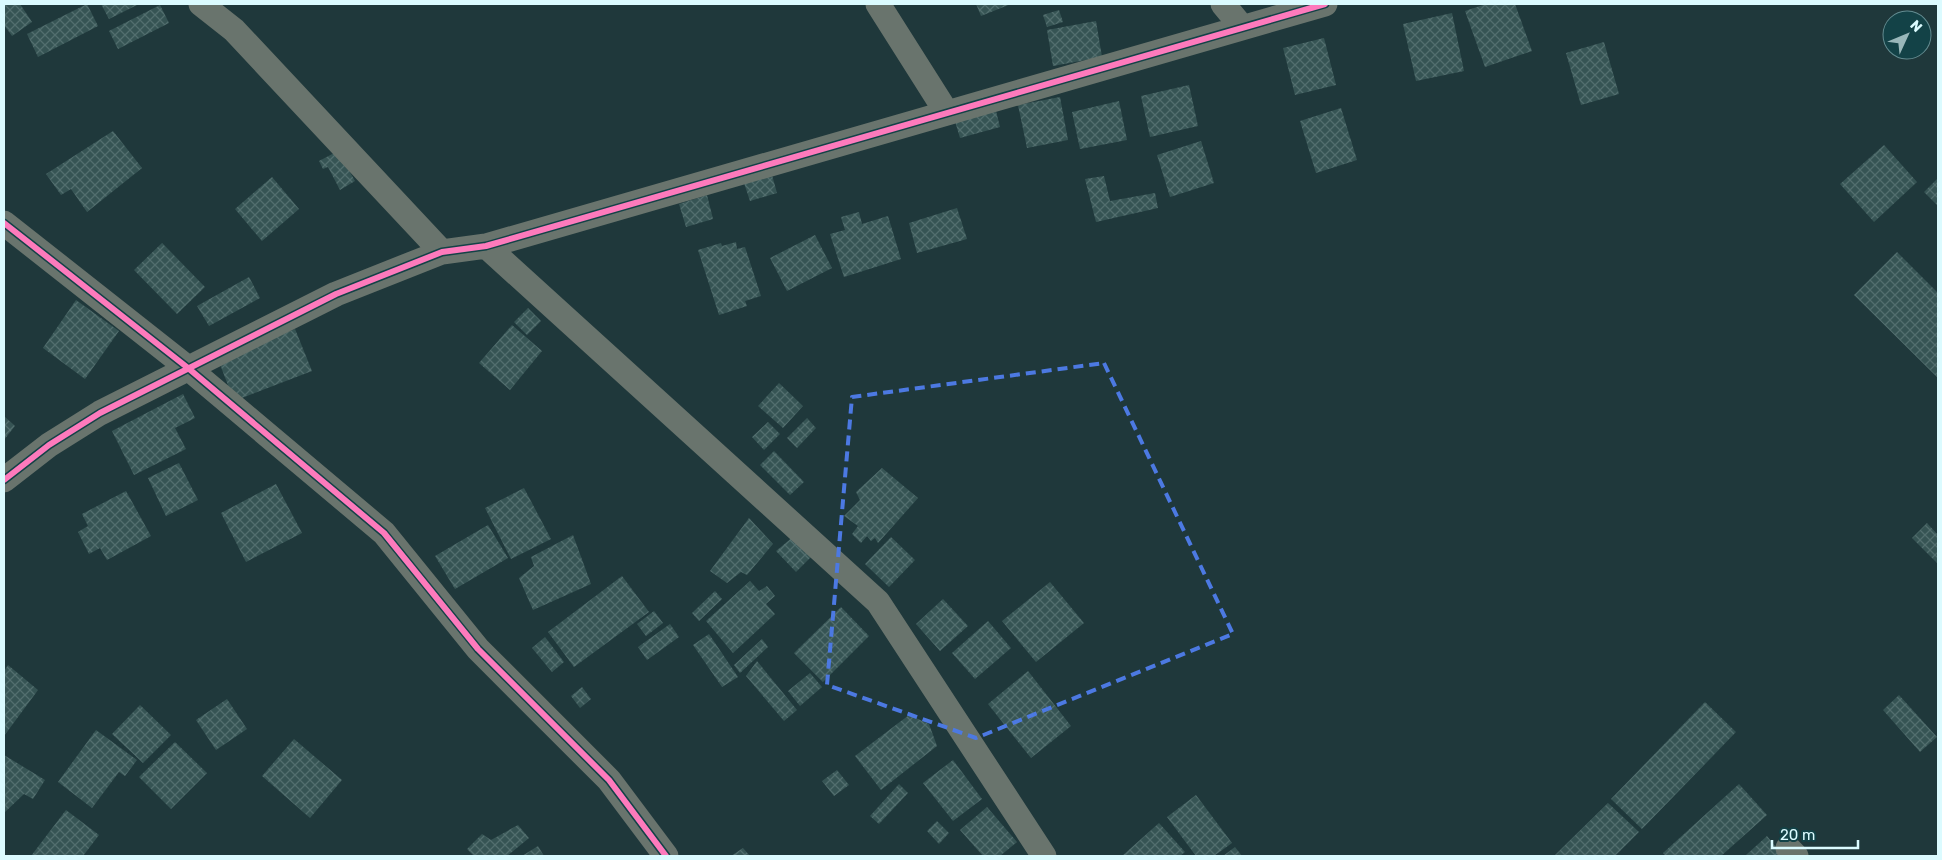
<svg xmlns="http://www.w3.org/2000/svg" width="1942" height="860" viewBox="0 0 1942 860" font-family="Rubik,sans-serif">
	<defs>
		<pattern id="building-cross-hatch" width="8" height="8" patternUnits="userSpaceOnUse" patternTransform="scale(1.25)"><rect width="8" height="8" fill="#365454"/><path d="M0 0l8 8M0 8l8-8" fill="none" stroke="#526e6e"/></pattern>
	</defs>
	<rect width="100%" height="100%" fill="#1f383b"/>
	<!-- building -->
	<path fill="url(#building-cross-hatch)" d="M4,4H20L32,22L12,36L4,25Z
		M87,4L98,26L38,57L27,34Z
		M101,4H139L109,19Z
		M976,4H1011L981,16Z
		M1486,4H1515L1532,51L1485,67L1465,11Z
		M160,5L169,23L118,49L109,31Z
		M1059,10L1063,22L1047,27L1043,15Z
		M1452,13L1464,71L1416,81L1403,24Z
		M1096,21L1102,57L1053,66L1047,30Z
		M1324,38L1336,85L1295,95L1283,48Z
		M1604,42L1619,94L1581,105L1566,53Z
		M1189,85L1198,126L1150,137L1141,96Z
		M1060,97L1068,140L1027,148L1018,105Z
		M1119,101L1127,140L1080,149L1072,112Z
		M995,107L1000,127L960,138L954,118Z
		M1341,108L1357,160L1316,173L1300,121Z
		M113,131L142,168L87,212L71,189L61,195L46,174Z
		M1201,141L1214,183L1170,197L1157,155Z
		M1884,145L1917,182L1874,222L1840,184Z
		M338,151L355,181L340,190L328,167L323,169L319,161Z
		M772,175L777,193L750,201L744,183Z
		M1104,176L1110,201L1155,193L1158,208L1096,222L1085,179Z
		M272,177L299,209L262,241L235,209Z
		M1938,178V206L1924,192Z
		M707,195L713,219L686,227L679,204Z
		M957,208L967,239L917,253L909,223Z
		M859,212L862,224L888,216L901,259L844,277L830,234L845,230L841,217Z
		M815,235L832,268L787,291L770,258Z
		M736,242L737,249L745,247L761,296L745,301L747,306L719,315L698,250L721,243L722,246Z
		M162,243L205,287L177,314L134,270Z
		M1897,252L1938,293V378L1854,295Z
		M249,277L260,298L209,326L197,306Z
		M76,300L119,331L85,379L43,348Z
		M528,308L541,321L527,335L514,322Z
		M512,325L542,351L510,390L479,363Z
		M295,329L312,371L234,401L218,359Z
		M779,383L803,406L783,428L758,406Z
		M183,394L195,418L175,428L186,449L134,475L112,431Z
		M4,416L15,426L4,440Z
		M807,418L816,428L797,448L787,438Z
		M768,422L780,434L764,450L752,437Z
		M774,451L804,482L790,495L760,465Z
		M179,463L198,500L166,516L148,478Z
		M882,468L918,498L878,543L875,538L871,541L867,536L861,543L852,534L858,526L844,516L860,500L856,492Z
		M276,484L302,533L246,562L221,513Z
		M524,488L551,539L511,559L485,508Z
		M126,491L151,536L107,560L100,548L89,554L78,532L88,526L82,514Z
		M749,518L773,544L747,575L741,572L727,583L710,571Z
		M1927,523L1938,535V564L1912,538Z
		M488,525L508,558L455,589L435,556Z
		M573,535L591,584L533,610L519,578L534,566L531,557Z
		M794,536L812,556L796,572L776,551Z
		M891,537L915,560L889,587L865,564Z
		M622,576L649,612L574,667L548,632Z
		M750,581L759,591L767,586L775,596L766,604L775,614L733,653L706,621Z
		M1050,582L1084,623L1036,662L1002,621Z
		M715,591L722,599L699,621L692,613Z
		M943,599L968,626L940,651L916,624Z
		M841,607L869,636L823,682L794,653Z
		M654,611L663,623L646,636L637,624Z
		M988,621L1011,648L975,679L952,653Z
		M670,624L679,637L647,660L638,647Z
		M709,634L738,677L722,687L693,645Z
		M545,637L564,662L552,672L532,648Z
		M762,639L768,647L740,673L734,665Z
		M757,661L797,710L784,721L746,676Z
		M8,665L38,690L4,736V671Z
		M1028,671L1071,726L1031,758L988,704Z
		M810,673L822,687L800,706L788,691Z
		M582,687L591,699L580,708L571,696Z
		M1899,695L1937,737L1920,752L1883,710Z
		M227,699L247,729L216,750L196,720Z
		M1705,702L1736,732L1642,829L1611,799Z
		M140,705L171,735L143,763L112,734Z
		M909,715L929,724L937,746L881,790L855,756Z
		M96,730L137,760L125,776L119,772L92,808L58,782Z
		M294,739L342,780L310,818L262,776Z
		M175,742L207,773L171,809L139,777Z
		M4,755L45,780L33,799L24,794L4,813Z
		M953,760L982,799L953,821L923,783Z
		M837,770L849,785L834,796L822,781Z
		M899,784L908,793L879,824L870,816Z
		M1739,784L1767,815L1721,856H1666L1663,853Z
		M1196,795L1232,843L1214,856H1196L1167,817Z
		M1608,803L1639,832L1615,856H1554Z
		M987,807L1017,842L1000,856H983L960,830Z
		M66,810L99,835L83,856H31Z
		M937,821L949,833L939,844L927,831Z
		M1159,823L1185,852L1180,856H1122Z
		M518,825L529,838L507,856H474L467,849L482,834L491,840Z
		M1767,836L1783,856H1745Z
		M538,846L544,856H522Z
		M1235,847L1242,856H1223Z
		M743,848L750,856H731Z"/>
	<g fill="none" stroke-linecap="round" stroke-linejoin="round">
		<!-- street -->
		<path stroke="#69746d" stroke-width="25" d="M201,4L234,30L442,252
			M878,4L947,113
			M1223,4L1242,27
			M4,223L188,368L384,533L478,649L609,780L666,856
			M486,246L878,602L1044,856
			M4,480L49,445L100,413L336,294L442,252L486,246L1325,4
			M1788,848L1796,856"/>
		<defs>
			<path id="cycleway" d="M4,223L188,368L384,533L478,649L609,780L666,856
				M4,480L49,445L100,413L336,294L442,252L486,246L1325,4"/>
		</defs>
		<!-- cycleway casing -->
		<use href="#cycleway" stroke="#134247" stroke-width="9"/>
		<!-- cycleway -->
		<use href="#cycleway" stroke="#fd7abc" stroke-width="6"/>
	</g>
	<!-- marked area -->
	<path fill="none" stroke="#4c79e2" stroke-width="4" stroke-dasharray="10 6" stroke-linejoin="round" d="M1104,363L1233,634L976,738L827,685L852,397Z"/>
	<!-- border -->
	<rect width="1942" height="860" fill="none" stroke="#dbfbff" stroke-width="10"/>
	<!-- north arrow -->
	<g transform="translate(1907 35) rotate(46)"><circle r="24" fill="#134247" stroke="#638c91"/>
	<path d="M0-4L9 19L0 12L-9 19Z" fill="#99b7ba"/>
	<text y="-8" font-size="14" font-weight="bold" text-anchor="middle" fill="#dbfbff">N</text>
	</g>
	<!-- scale -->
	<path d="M1772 840v8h86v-8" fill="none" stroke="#dbfbff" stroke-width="2.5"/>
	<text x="1780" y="840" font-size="15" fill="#dbfbff" stroke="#134247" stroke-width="4" paint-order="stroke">20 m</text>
</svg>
